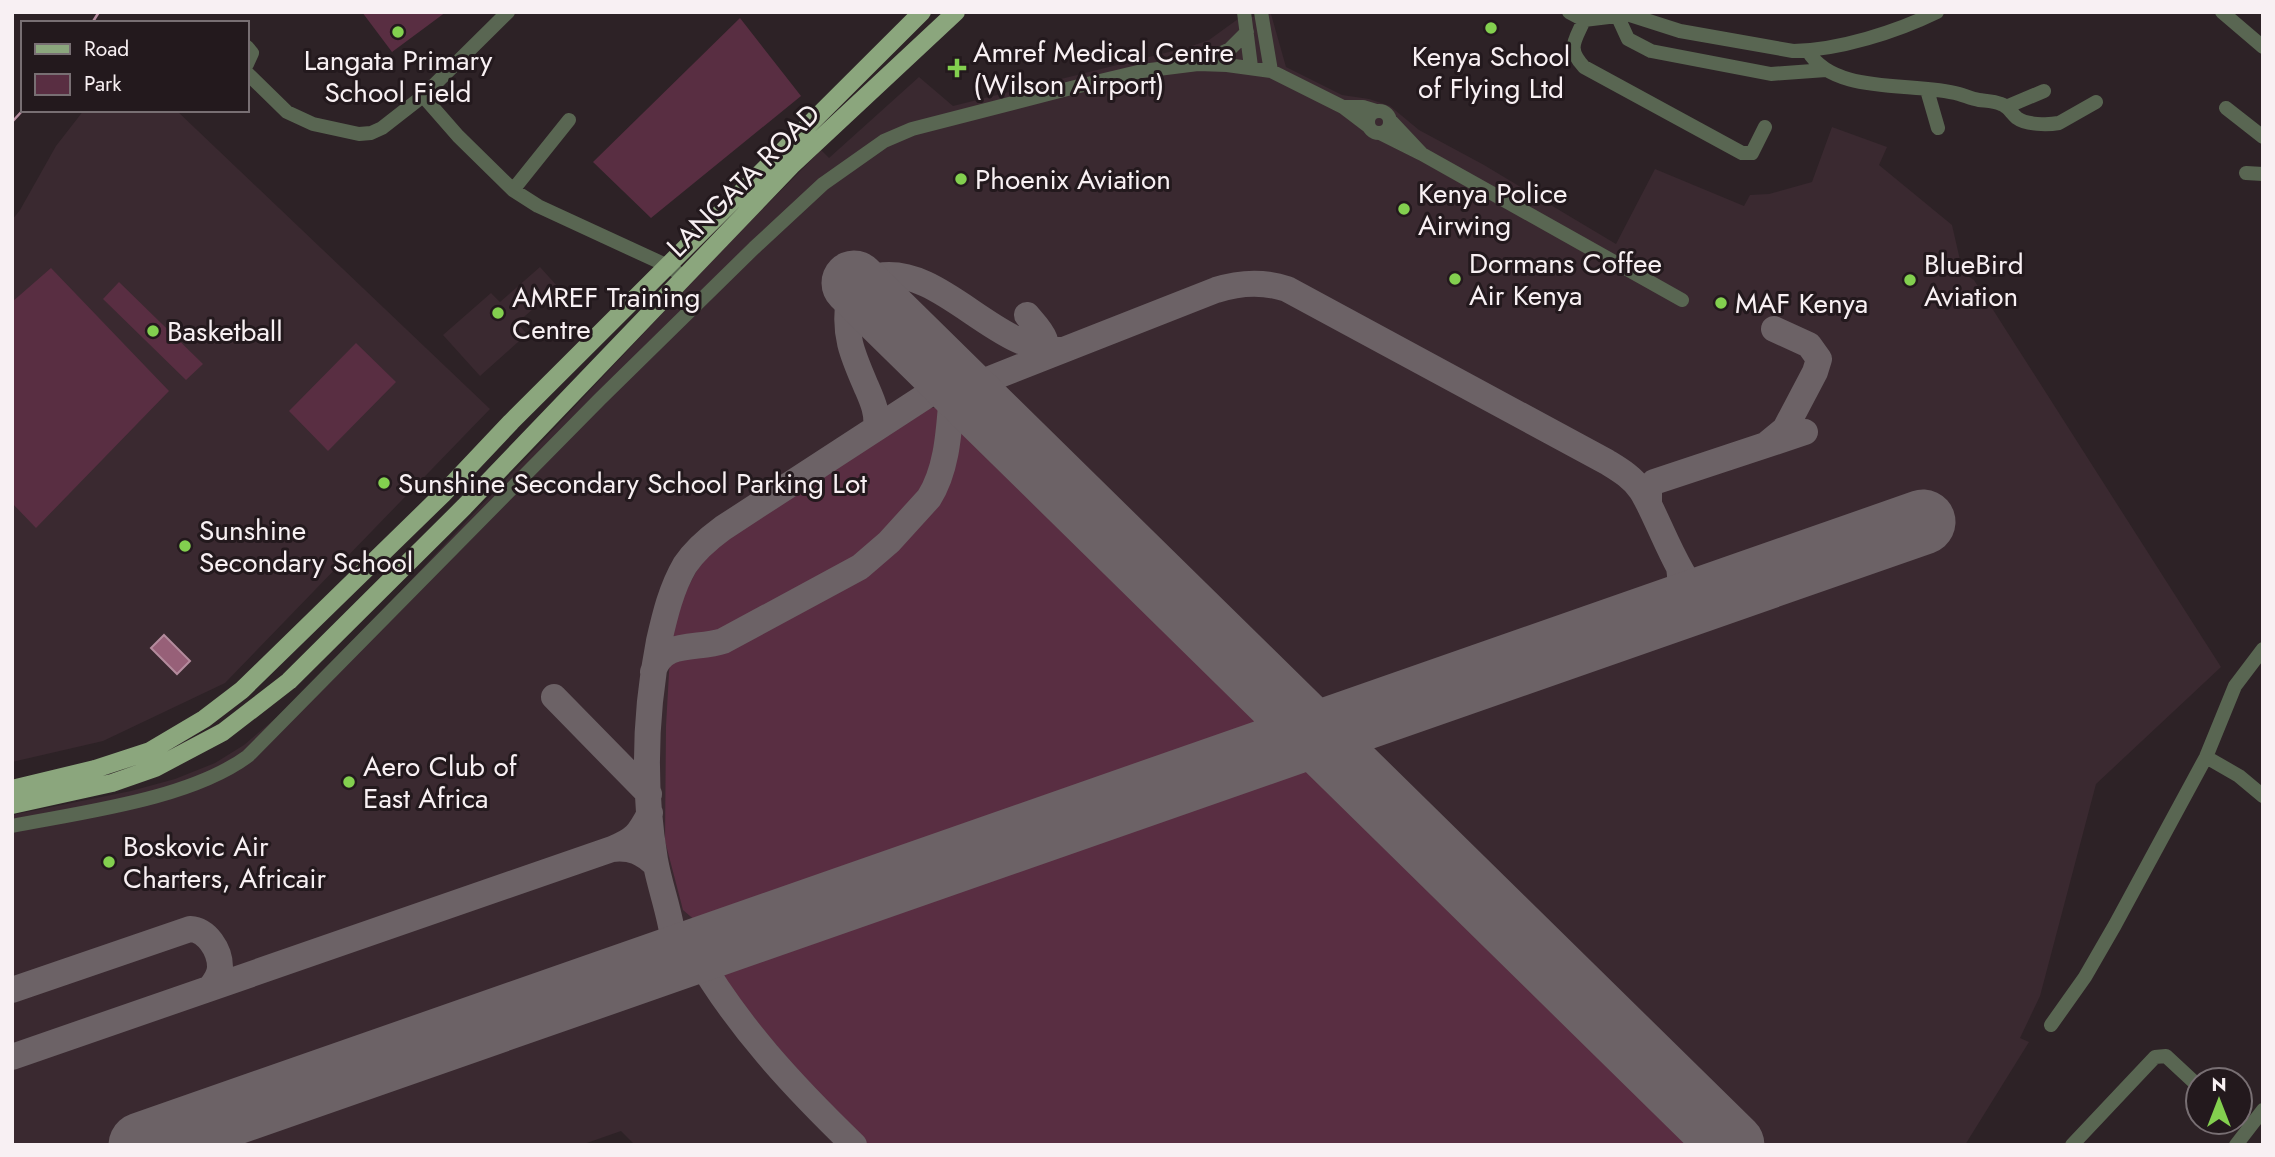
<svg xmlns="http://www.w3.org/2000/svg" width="2275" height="1157" viewBox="0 0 2275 1157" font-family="Jost,sans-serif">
	<rect width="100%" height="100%" fill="#2d2226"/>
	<!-- built -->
	<path fill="#3a2930" d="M1271,14L1286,67L1342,95L1369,99L1390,106L1419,130L1484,165L1616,244L1655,169L1744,206L1750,195L1769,194L1812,182L1832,127L1887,147L1879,165L1952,225L1963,273L1974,280L2221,667L2096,784L2040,996L2020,1038L2029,1042L1965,1145H635L621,1131L581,1145H12V815L131,791L175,779L215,763L244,745L292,704L331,665L727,245L821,150L829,158L919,77L953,106L1189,47L1209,40L1238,19Z
		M84,110H176L490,409L225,683L103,741L12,762V220L20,210L56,146Z
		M540,267L558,287L517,323L527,334L480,376L443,335L491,293L500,302Z"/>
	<!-- green -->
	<path fill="#592e42" d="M362,12H446L392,52Z
		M740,18L801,96L651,218L593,162Z
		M51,268L169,391L36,528L12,503V302Z
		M119,282L203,364L186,380L103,299Z
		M356,343L396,382L328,451L289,411Z
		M943,407L954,412L1258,716L1261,725L1259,733L704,928L683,910L665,841L666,726L671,638L682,599L696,572L712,549L902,422L928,408Z
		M1305,765L1520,969L1697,1145H864L852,1135L746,1009L712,964Z"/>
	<!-- water -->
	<path fill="#976078" stroke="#b48b9d" stroke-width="2" d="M164,635L190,661L177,674L151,648Z"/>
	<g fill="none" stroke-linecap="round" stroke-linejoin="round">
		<!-- stream -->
		<path stroke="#b48b9d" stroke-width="2.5" d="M92,23L99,12
			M12,122L23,110"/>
		<!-- taxiway -->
		<path stroke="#6c6266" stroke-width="26" d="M878,276C941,265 994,351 1060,350
			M849,300C843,334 853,356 866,386C872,400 878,412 876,428
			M1027,315C1038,328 1057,345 1037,360
			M984,411C980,401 976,388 987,380L1216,290C1241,282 1263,281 1287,289L1607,462C1620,470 1632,477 1641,490C1656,512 1680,585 1701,595C1705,596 1707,596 1712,596
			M1768,443L1785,429L1815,372L1819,359L1809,345L1774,329
			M1649,502V488L1654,482L1805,432
			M1666,611C1680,598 1682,586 1679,567
			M653,672C663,639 697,650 723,641L860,567L889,542L929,498C948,468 949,428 952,393
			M554,697L649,794
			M650,813C639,834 635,840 612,849C632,847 642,852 656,865
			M694,951C736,1025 793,1086 854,1145
			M627,975L662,959L674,944C671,915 660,888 655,860C643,788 645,712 659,641C665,615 671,589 685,565C695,550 708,539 723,528L935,390L952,393L984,411
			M12,990L190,929C207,930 220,950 220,967C220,975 215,982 210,988
			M12,1057L612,849"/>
		<!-- runway -->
		<path stroke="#6c6266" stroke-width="65" d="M854,283L1732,1145
			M141,1145L1923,522"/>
		<!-- minor -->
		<path stroke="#596652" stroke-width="14" d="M508,12L423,96L458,136L513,190L538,206L668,266L684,277
			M1244,12L1251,67
			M1261,12L1271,71
			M1569,12L1584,20L1625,15
			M1627,12L1630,15L1680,31L1793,51C1839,50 1896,32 1937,12
			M2222,12L2263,47
			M1617,15L1628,39L1651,51L1771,74L1826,70
			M1584,20C1575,41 1566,48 1584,67L1742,153H1752L1765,127
			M247,47L252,53L247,64
			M1808,51C1834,96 1915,81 1959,94C1966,96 1972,99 1979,100C1986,101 1994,101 2001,104C2008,106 2011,113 2017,118C2026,125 2048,125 2059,123L2096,102
			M1202,62L1230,49L1247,32
			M247,73L287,112L313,124L359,134L371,133L382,128L423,96
			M1927,90L1938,128
			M2006,107L2044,91
			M2226,108L2263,137
			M1368 122a11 11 0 1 1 22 0a11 11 0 1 1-22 0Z
			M1368,126L1343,107H1363L1376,111
			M1380,133L1422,154L1390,120
			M1422,154L1682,300
			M2246,173L2263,174
			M513,190L569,120
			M2206,757L2239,776L2263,796
			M12,826C83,812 190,799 248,756L600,399L754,248L823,184L884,141L912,129L1075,87L1142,71L1198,64L1227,65L1271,71L1343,107
			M2051,1025L2085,977L2115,925L2206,757L2235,686L2263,649
			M2072,1145L2155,1057L2166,1056L2194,1082
			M2236,1145L2263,1110"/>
		<!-- major -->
		<path stroke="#8ba67d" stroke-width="18" d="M12,789L95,769L150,751L204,719L242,690L443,494L511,422L922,12
			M12,805L112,783L155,768L223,732L289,681L464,507L791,166L956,12"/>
	</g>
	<!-- markers -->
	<g fill="#83d04f" stroke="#23191d" stroke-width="2.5">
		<circle cx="1491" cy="28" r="7"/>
		<circle cx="398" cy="32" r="7"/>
		<path d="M953.5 57.5h7v7h7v7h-7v7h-7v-7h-7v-7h7z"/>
		<circle cx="961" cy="179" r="7"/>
		<circle cx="1404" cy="209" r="7"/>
		<circle cx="1455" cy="279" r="7"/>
		<circle cx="1910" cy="280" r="7"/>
		<circle cx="1721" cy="303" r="7"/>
		<circle cx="498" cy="313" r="7"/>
		<circle cx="153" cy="331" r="7"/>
		<circle cx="384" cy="483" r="7"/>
		<circle cx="185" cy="546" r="7"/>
		<circle cx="349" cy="782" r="7"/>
		<circle cx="109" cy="862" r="7"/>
	</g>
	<g text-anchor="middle" stroke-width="6" stroke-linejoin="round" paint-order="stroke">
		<!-- poi labels -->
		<g font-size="28" fill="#f8f0f3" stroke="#23191d" text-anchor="start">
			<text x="973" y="62">Amref Medical Centre<tspan x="973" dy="32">(Wilson Airport)</tspan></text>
			<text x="1491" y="66" text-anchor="middle">Kenya School<tspan x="1491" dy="32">of Flying Ltd</tspan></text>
			<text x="398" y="70" text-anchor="middle">Langata Primary<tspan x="398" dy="32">School Field</tspan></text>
			<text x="975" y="189">Phoenix Aviation</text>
			<text x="1418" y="203">Kenya Police<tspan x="1418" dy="32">Airwing</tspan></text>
			<text x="1469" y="273">Dormans Coffee<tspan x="1469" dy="32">Air Kenya</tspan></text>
			<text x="1924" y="274">BlueBird<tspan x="1924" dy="32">Aviation</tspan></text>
			<text x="512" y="307">AMREF Training<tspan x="512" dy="32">Centre</tspan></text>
			<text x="1735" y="313">MAF Kenya</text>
			<text x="167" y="341">Basketball</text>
			<text x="398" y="493">Sunshine Secondary School Parking Lot</text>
			<text x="199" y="540">Sunshine<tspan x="199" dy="32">Secondary School</tspan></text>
			<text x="363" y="776">Aero Club of<tspan x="363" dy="32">East Africa</tspan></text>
			<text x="123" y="856">Boskovic Air<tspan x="123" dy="32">Charters, Africair</tspan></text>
		</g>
		<!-- street labels -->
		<g font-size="28" fill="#f8f0f3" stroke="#23191d">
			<text transform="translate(743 180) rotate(-45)" y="10">LANGATA ROAD</text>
		</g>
	</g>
	<!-- border -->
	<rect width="2275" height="1157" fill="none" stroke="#f8f0f3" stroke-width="28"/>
	<!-- legend -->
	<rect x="21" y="21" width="228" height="91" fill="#23191d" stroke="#786f73" stroke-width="2"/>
	<rect x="35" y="44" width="35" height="10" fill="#8ba67d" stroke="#786f73" stroke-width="2"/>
	<text x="84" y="56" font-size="21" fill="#f8f0f3">Road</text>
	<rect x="35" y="74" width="35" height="21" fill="#592e42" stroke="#786f73" stroke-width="2"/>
	<text x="84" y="91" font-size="21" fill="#f8f0f3">Park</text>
	<!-- north arrow -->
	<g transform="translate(2219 1101)"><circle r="33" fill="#23191d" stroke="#786f73" stroke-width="2"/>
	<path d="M0-5L12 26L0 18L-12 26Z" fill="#83d04f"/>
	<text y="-10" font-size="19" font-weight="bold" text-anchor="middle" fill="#f8f0f3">N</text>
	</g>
</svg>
